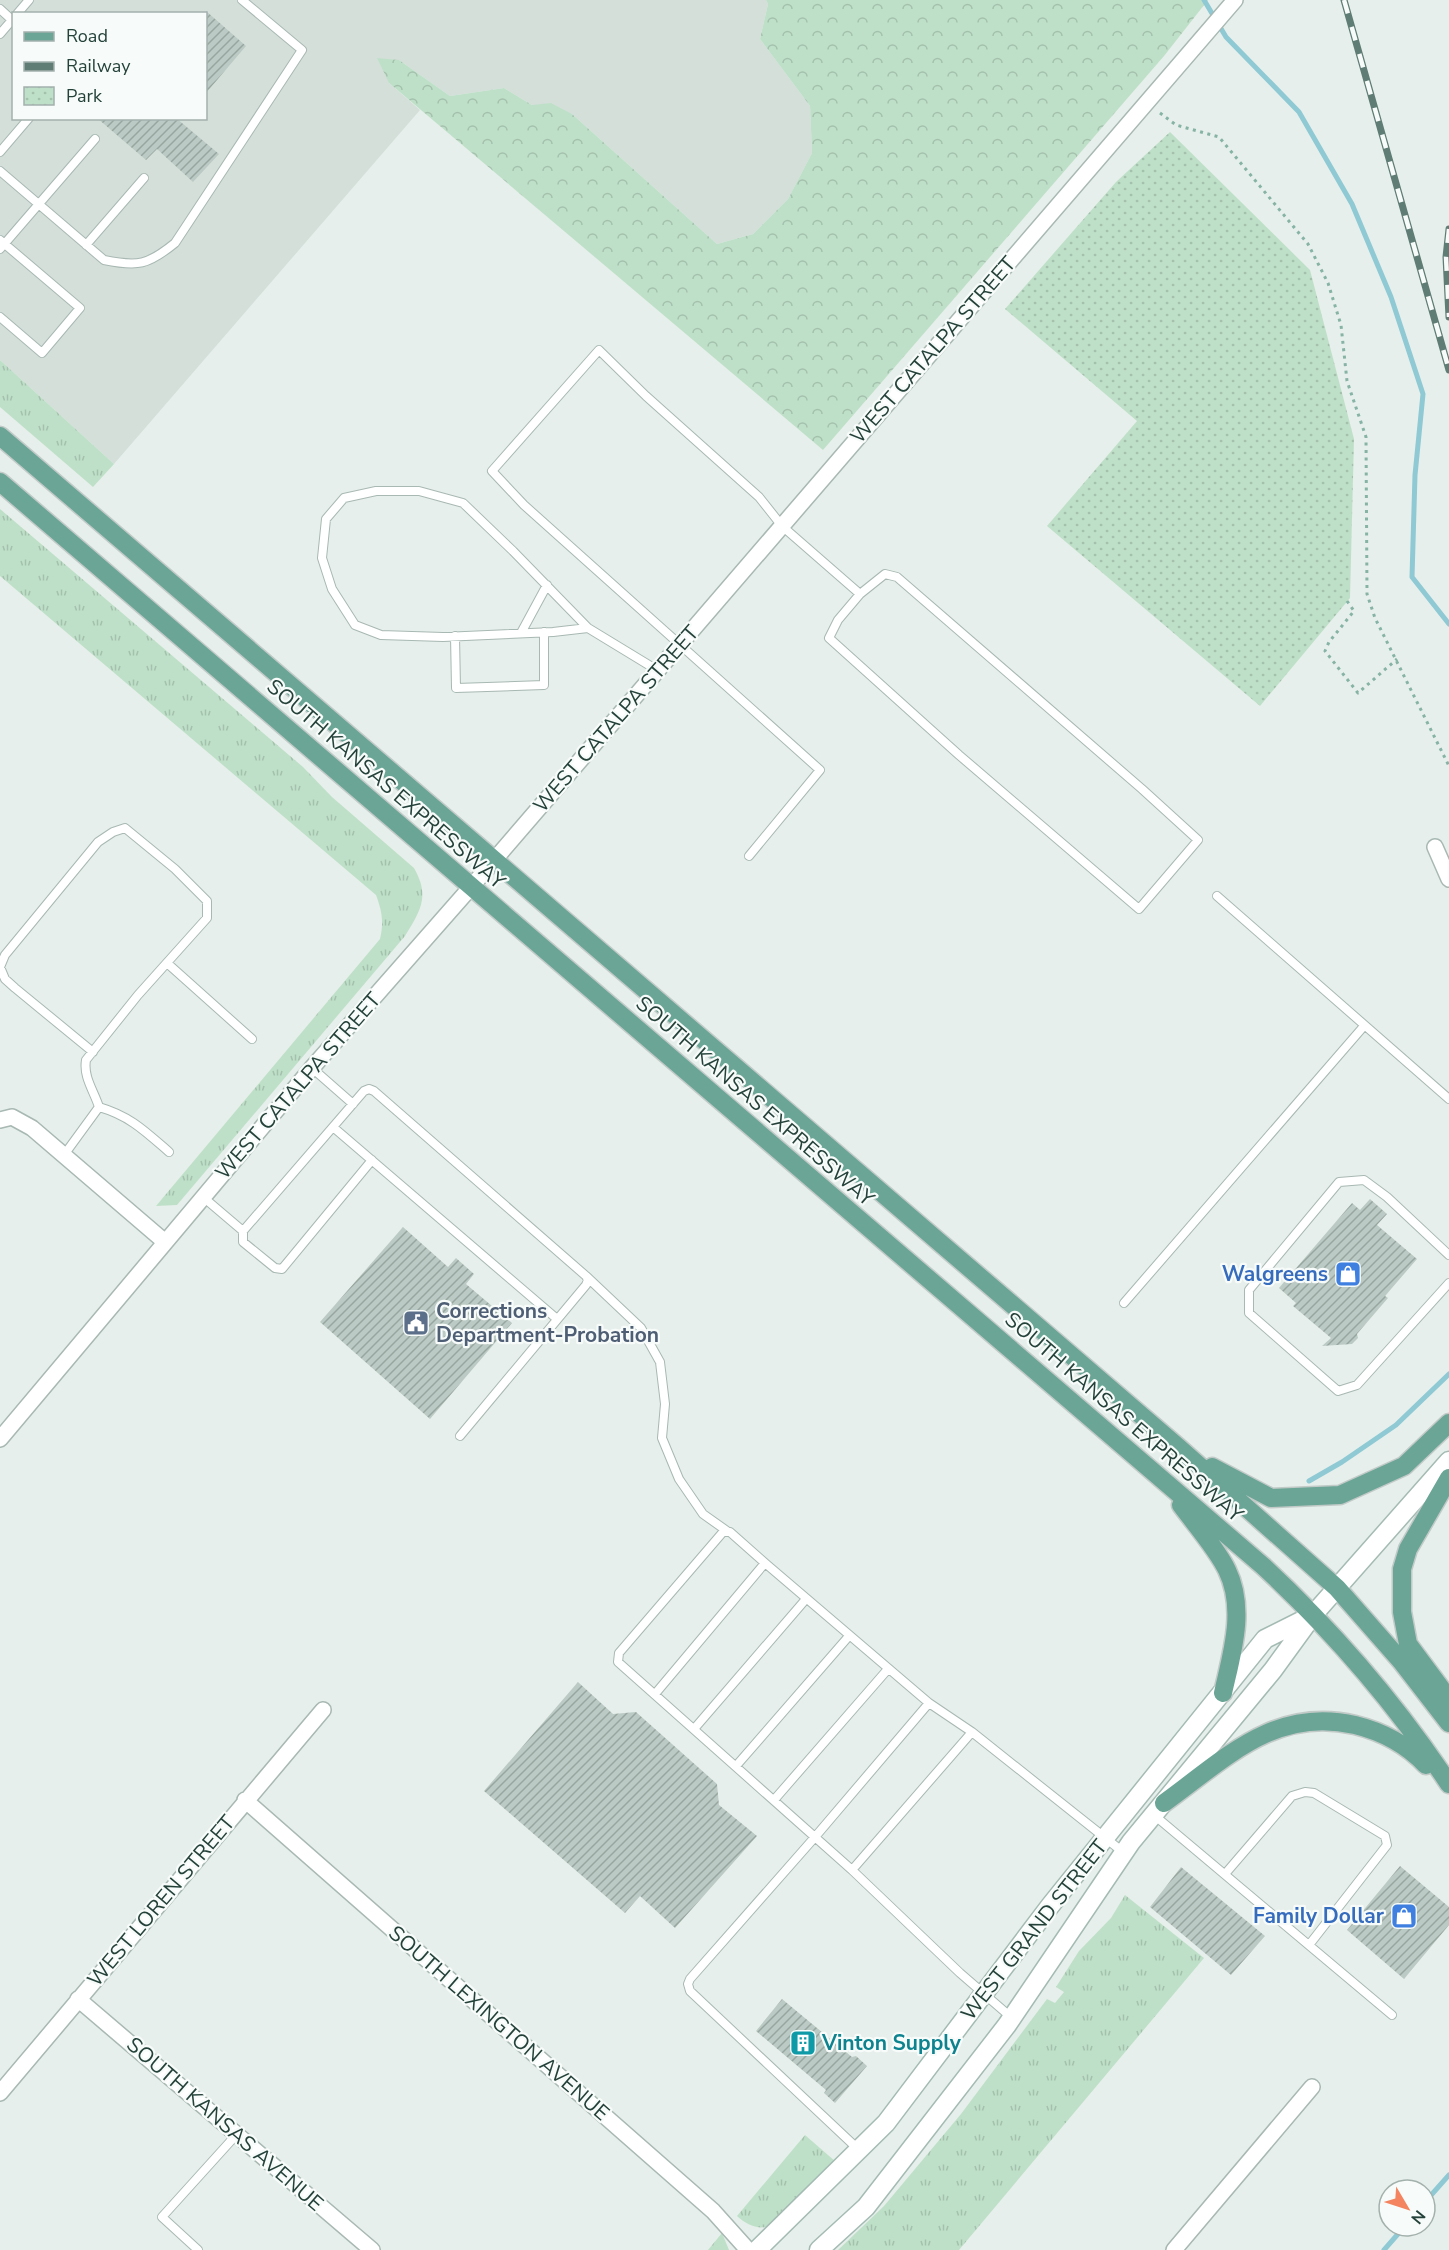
<svg xmlns="http://www.w3.org/2000/svg" width="1449" height="2250" viewBox="0 0 1449 2250" font-family="'Nunito Sans',sans-serif">
	<defs>
		<pattern id="grass-tufts" width="24" height="20" patternUnits="userSpaceOnUse" patternTransform="scale(1.5)"><rect width="24" height="20" fill="#bfe0c8"/><path d="M3 7l-1-3M5 7V3M7 7l1-3M15 17l-1-3M17 17v-4M19 17l1-3" fill="none" stroke="#a4c1ad"/></pattern>
		<pattern id="forest-crowns" width="20" height="18" patternUnits="userSpaceOnUse" patternTransform="scale(1.5)"><rect width="20" height="18" fill="#bfe0c8"/><path d="M2 6a3 3 0 1 1 6 0M12 15a3 3 0 1 1 6 0" fill="none" stroke="#a4c1ad"/></pattern>
		<pattern id="park-dots" width="8" height="8" patternUnits="userSpaceOnUse" patternTransform="scale(1.5)"><rect width="8" height="8" fill="#bfe0c8"/><path d="M2 2h.1M6 6h.1" fill="none" stroke="#a4c1ad" stroke-width="1.8" stroke-linecap="round"/></pattern>
		<pattern id="building-hatch" width="6" height="6" patternUnits="userSpaceOnUse" patternTransform="scale(1.5)"><rect width="6" height="6" fill="#bbcac4"/><path d="M-1 1l2-2M0 6l6-6M5 7l2-2" fill="none" stroke="#98a6a0"/></pattern>
	</defs>
	<rect width="100%" height="100%" fill="#e6efeb"/>
	<!-- built -->
	<path fill="#d4dfda" fill-rule="evenodd" d="M0,0H766L768,4L760,39L810,106L812,153L788,199L753,234L717,244L572,114L532,105L504,88L450,96L399,60L389,83L420,110L114,464L0,360ZM14,14H206V118H14Z"/>
	<!-- grass -->
	<path fill="url(#grass-tufts)" d="M0,360L114,464L93,487L0,407Z
		M0,509L303,767L332,797L414,868C430,896 421,910 405,936L177,1205L156,1206L380,939C384,922 382,911 376,895L0,576Z
		M1125,1895L1204,1958L959,2250H838L884,2206L961,2114L1047,1999L1055,2003L1064,1992L1056,1987L1079,1951L1111,1918Z
		M805,2135L836,2162C825,2174 779,2225 767,2227C755,2229 746,2224 737,2216Z
		M722,2233L729,2250H708Z"/>
	<!-- forest -->
	<path fill="url(#forest-crowns)" d="M766,0H1208L1164,56L823,450L389,83L377,58L399,60L450,96L504,88L532,105L551,103L572,114L717,244L753,234L788,199L812,153L810,106L760,39L768,4Z"/>
	<!-- park -->
	<path fill="url(#park-dots)" d="M1170,132L1310,270L1354,439L1350,598L1260,706L1047,526L1137,421L1005,309L1116,182Z"/>
	<g fill="none" stroke-linecap="round" stroke-linejoin="round">
		<!-- stream -->
		<path stroke="#8ec9d4" stroke-width="5" d="M1204,0L1226,37L1299,112L1352,204L1391,297L1423,394L1415,475L1412,577L1449,624
			M1309,1481L1342,1462L1396,1425L1449,1374
			M1425,2202L1449,2175
			M1384,2250L1405,2226"/>
	</g>
	<!-- building -->
	<path fill="url(#building-hatch)" d="M206,11L246,46L206,93Z
		M97,118H176L219,154L193,182L157,149L146,160Z
		M1370,1199L1387,1214L1377,1225L1417,1259L1385,1296L1388,1298L1357,1334L1358,1338L1352,1344L1322,1346L1331,1338L1293,1306L1296,1303L1279,1288L1352,1203L1360,1210Z
		M403,1227L448,1267L456,1258L474,1274L466,1284L512,1323L430,1419L320,1322Z
		M578,1682L613,1714L636,1712L717,1784L719,1805L757,1836L675,1928L640,1896L625,1913L484,1791Z
		M1400,1866L1449,1907V1925L1404,1979L1347,1930Z
		M1181,1867L1265,1936L1231,1975L1150,1907Z
		M782,1999L852,2057L856,2056L867,2066L835,2103L824,2093L826,2090L756,2031Z"/>
	<g fill="none" stroke-linecap="round" stroke-linejoin="round">
		<defs>
			<path id="service" d="M0,9L12,20L14,18
				M17,14L29,0
				M0,34L12,20
				M0,152L29,118
				M0,171L104,260C138,267 148,265 175,243L302,50L242,0
				M0,240L80,308L42,353L0,317
				M86,245L144,178
				M0,249L95,139
				M588,628L513,551L463,503L419,491H376L344,498L326,519L322,558L332,589L355,625L381,635L443,637L553,632L588,628L657,670
				M521,633L547,585
				M455,636L456,688L544,685V632
				M749,856L820,770L524,505L492,471L599,350L646,396L759,497L782,526L860,594L885,574L897,577L1142,789L1198,840L1139,909L959,755L829,638L838,620L860,594
				M1217,896L1449,1099
				M167,963L252,1039
				M312,1068L353,1104
				M99,1107C130,1116 145,1131 169,1152
				M333,1127L557,1319
				M64,1155L99,1107C94,1091 83,1077 86,1060L138,995L207,918V901L175,869L125,828L113,832L98,842L5,955L0,967L5,979L15,988L93,1052
				M203,1197L243,1231L364,1091L369,1089L374,1091L586,1276L588,1280L586,1285L460,1436
				M243,1231V1242L275,1268L282,1269L372,1160
				M1449,1255L1387,1197L1364,1180L1339,1182L1249,1290V1313L1338,1391L1357,1385L1449,1283
				M586,1276L641,1328L660,1362L665,1404L662,1438L679,1479L703,1514L727,1531
				M1124,1303L1364,1026
				M765,1563L730,1532H723L619,1653L618,1662L852,1870L960,1973L1012,2018
				M655,1694L765,1563L929,1703L972,1732L1123,1852
				M694,1729L806,1599
				M736,1766L849,1636
				M774,1800L888,1669
				M1154,1815L1392,2015
				M852,1870L972,1732
				M1225,1874L1292,1796L1305,1792L1314,1793L1385,1836L1387,1845L1309,1945
				M859,2150L690,1991L688,1984L690,1979L815,1837L929,1703
				M198,2250L162,2217L237,2134"/>
			<path id="minor" d="M1435,847L1449,879
				M0,1120L12,1117L32,1128L165,1242
				M0,1439L311,1069L471,887L1235,0
				M245,1800L713,2211L748,2250
				M78,1999L372,2250
				M0,2093L323,1710
				M1174,2250L1312,2087"/>
			<path id="secondary" d="M757,2250L886,2123L1050,1906L1265,1639L1311,1616
				M819,2250L866,2207L1007,2025L1131,1842L1273,1670L1313,1615L1449,1461"/>
			<path id="primary" d="M0,436L1178,1447L1337,1588L1401,1661L1449,1723
				M0,482L1263,1566C1333,1631 1396,1704 1449,1784
				M1212,1467L1271,1498L1340,1495L1404,1466L1449,1423
				M1449,1478L1408,1549L1402,1569V1612L1408,1644L1449,1699
				M1181,1505C1195,1524 1217,1549 1227,1570C1246,1609 1232,1653 1223,1693
				M1164,1803C1225,1759 1275,1706 1355,1725C1384,1732 1406,1744 1426,1765"/>
		</defs>
		<!-- service casing -->
		<use href="#service" stroke="#a8b8b2" stroke-width="10"/>
		<!-- minor casing -->
		<use href="#minor" stroke="#a8b8b2" stroke-width="18"/>
		<!-- secondary casing -->
		<use href="#secondary" stroke="#a4bbb3" stroke-width="21"/>
		<!-- primary casing -->
		<use href="#primary" stroke="#c2cac8" stroke-width="21"/>
		<!-- path -->
		<path stroke="#86b3a5" stroke-width="3" stroke-dasharray="3 4.5" stroke-linecap="butt" d="M1160,113L1176,125L1219,137L1308,244L1328,283L1341,325L1347,381L1366,437L1367,594L1375,618L1449,766
			M1347,601L1354,611L1329,642L1325,651L1358,693L1397,659"/>
		<!-- service -->
		<use href="#service" stroke="#fff" stroke-width="8"/>
		<!-- minor -->
		<use href="#minor" stroke="#fff" stroke-width="15"/>
		<!-- secondary -->
		<use href="#secondary" stroke="#fff" stroke-width="18"/>
		<!-- primary -->
		<use href="#primary" stroke="#6aa596" stroke-width="18"/>
		<defs>
			<path id="rail" d="M1344,0L1449,370
				M1449,229L1446,257L1449,317"/>
		</defs>
		<!-- rail casing -->
		<use href="#rail" stroke="#5f7d75" stroke-width="7"/>
		<!-- rail -->
		<use href="#rail" stroke="#f7fbf9" stroke-width="4.5" stroke-dasharray="14" stroke-linecap="butt"/>
	</g>
	<!-- icons -->
	<defs>
		<symbol id="shop-square" viewBox="-11 -11 22 22"><rect x="-9" y="-9" width="18" height="18" rx="4" fill="#3f7fe0" stroke="#f7fbf9"/><path d="M-5-2.5h2.3a2.7 3.5 0 0 1 5.4 0H5L5.5 6h-11ZM-1.5-2.5h3a1.5 2.3 0 0 0-3 0Z" fill="#fff"/></symbol>
		<symbol id="civic-square" viewBox="-11 -11 22 22"><rect x="-9" y="-9" width="18" height="18" rx="4" fill="#5c6f8a" stroke="#f7fbf9"/><path d="M-.6-6.5H3V-4.5H.6V-3L4-1V1h2V6H-6V1h2V-1L-.6-3ZM-1.2 2.5V6h2.4V2.5Z" fill="#fff"/></symbol>
		<symbol id="building-square" viewBox="-11 -11 22 22"><rect x="-9" y="-9" width="18" height="18" rx="4" fill="#0f9aa8" stroke="#f7fbf9"/><path d="M-4-6H4V6H1V3H-1V6H-4ZM-2.5-4.3h1.7v1.8h-1.7ZM.8-4.3h1.7v1.8H.8ZM-2.5-1h1.7V.8h-1.7ZM.8-1h1.7V.8H.8Z" fill="#fff"/></symbol>
	</defs>
	<g fill-rule="evenodd">
		<use href="#shop-square" x="1333" y="1259" width="30" height="30"/>
		<use href="#civic-square" x="401" y="1308" width="30" height="30"/>
		<use href="#shop-square" x="1389" y="1901" width="30" height="30"/>
		<use href="#building-square" x="788" y="2028" width="30" height="30"/>
	</g>
	<g text-anchor="middle" stroke-width="4.5" stroke-linejoin="round" paint-order="stroke">
		<!-- street labels -->
		<g font-size="21" fill="#24423a" stroke="#f7fbf9">
			<text transform="translate(933 350) rotate(-49)" y="7">WEST CATALPA STREET</text>
			<text transform="translate(616 719) rotate(-49)" y="7">WEST CATALPA STREET</text>
			<text transform="translate(386 784) rotate(41)" y="7">SOUTH KANSAS EXPRESSWAY</text>
			<text transform="translate(298 1086) rotate(-49)" y="7">WEST CATALPA STREET</text>
			<text transform="translate(755 1101) rotate(41)" y="7">SOUTH KANSAS EXPRESSWAY</text>
			<text transform="translate(1124 1417) rotate(41)" y="7">SOUTH KANSAS EXPRESSWAY</text>
			<text transform="translate(161 1901) rotate(-50)" y="7">WEST LOREN STREET</text>
			<text transform="translate(1034 1930) rotate(-52)" y="7">WEST GRAND STREET</text>
			<text transform="translate(499 2023) rotate(41)" y="7">SOUTH LEXINGTON AVENUE</text>
			<text transform="translate(225 2124) rotate(41)" y="7">SOUTH KANSAS AVENUE</text>
		</g>
		<!-- shop labels -->
		<g font-size="21" font-weight="bold" fill="#366cbe" stroke="#f7fbf9" text-anchor="end">
			<text x="1328" y="1281">Walgreens</text>
			<text x="1384" y="1923">Family Dollar</text>
		</g>
		<!-- service labels -->
		<g font-size="21" font-weight="bold" fill="#4e5e75" stroke="#f7fbf9" text-anchor="start">
			<text x="436" y="1318">Corrections<tspan x="436" dy="24">Department-Probation</tspan></text>
		</g>
		<!-- culture labels -->
		<g font-size="21" font-weight="bold" fill="#0d838f" stroke="#f7fbf9" text-anchor="start">
			<text x="822" y="2050">Vinton Supply</text>
		</g>
	</g>
	<!-- legend -->
	<rect x="12" y="12" width="195" height="108" fill="#f7fbf9" stroke="#a3b1ad" stroke-width="1.5"/>
	<rect x="24" y="32" width="30" height="9" fill="#6aa596" stroke="#a3b1ad" stroke-width="1.5"/>
	<text x="66" y="42" font-size="18" fill="#24423a">Road</text>
	<rect x="24" y="62" width="30" height="9" fill="#5f7d75" stroke="#a3b1ad" stroke-width="1.5"/>
	<text x="66" y="72" font-size="18" fill="#24423a">Railway</text>
	<rect x="24" y="87" width="30" height="18" fill="url(#park-dots)" stroke="#a3b1ad" stroke-width="1.5"/>
	<text x="66" y="102" font-size="18" fill="#24423a">Park</text>
	<!-- north arrow -->
	<g transform="translate(1407 2208) rotate(129)"><circle r="28" fill="#f7fbf9" stroke="#a3b1ad" stroke-width="1.5"/>
	<path d="M0-4.5L10 22L0 15L-10 22Z" fill="#f4845f"/>
	<text y="-9" font-size="16" font-weight="bold" text-anchor="middle" fill="#24423a">N</text>
	</g>
</svg>
